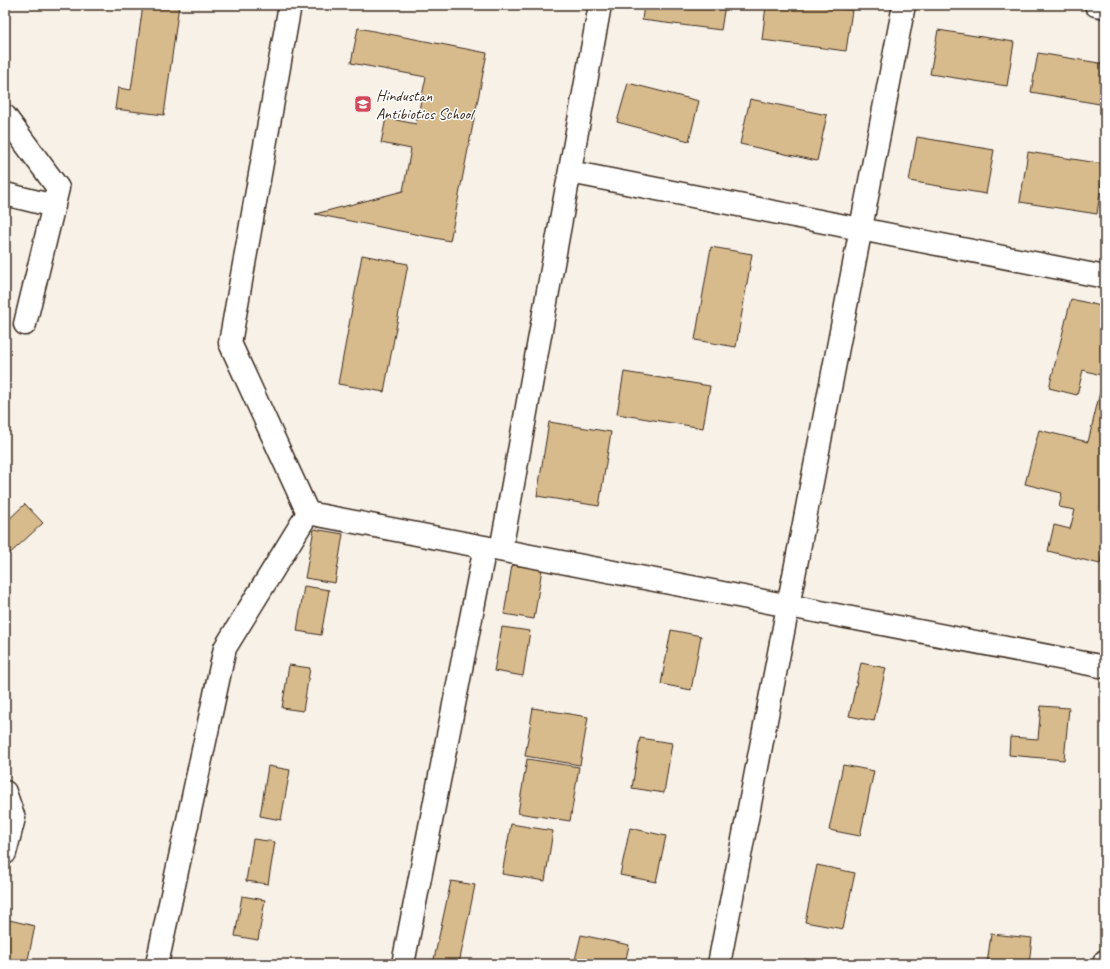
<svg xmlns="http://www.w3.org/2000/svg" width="1110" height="969" viewBox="0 0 1110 969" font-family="Caveat,sans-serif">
	<rect width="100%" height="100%" fill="#f7f1e8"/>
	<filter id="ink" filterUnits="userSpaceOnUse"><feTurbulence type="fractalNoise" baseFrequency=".025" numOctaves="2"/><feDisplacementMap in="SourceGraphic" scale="8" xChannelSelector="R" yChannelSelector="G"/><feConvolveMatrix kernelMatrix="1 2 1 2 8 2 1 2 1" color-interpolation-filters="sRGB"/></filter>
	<g filter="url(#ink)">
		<!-- building -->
		<path fill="#d8bb8c" stroke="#3b2a1e" d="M143,5H179L164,115L115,109L118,88L131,90Z
			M644,5H725L721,30L642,20Z
			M766,5H808L852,10L846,51L762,40Z
			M358,28L487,53L450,241L315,214L403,191L411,149L381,143L386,118L416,124L426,77L351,63Z
			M938,30L1014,42L1007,86L930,74Z
			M1038,53L1105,64V105L1031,92Z
			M628,83L699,101L689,141L617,122Z
			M750,99L827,115L817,161L740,144Z
			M917,137L994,150L986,194L909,181Z
			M1028,152L1104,164L1097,214L1020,202Z
			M711,247L752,254L736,347L695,340Z
			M362,255L408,264L384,392L338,384Z
			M1071,299L1105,307V542L1100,564L1048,551L1054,525L1070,529L1075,510L1059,507L1062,493L1025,484L1039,430L1088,442L1104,376L1083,370L1077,395L1049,388Z
			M624,372L710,386L703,428L617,414Z
			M549,422L611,432L599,506L537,496Z
			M25,504L43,523L5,558V523Z
			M314,529L343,534L335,583L305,578Z
			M512,565L542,569L534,619L504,614Z
			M304,586L329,590L321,635L297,631Z
			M502,627L530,631L523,676L494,671Z
			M671,630L701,636L691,690L661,684Z
			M861,663L886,668L874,721L849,716Z
			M289,665L310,668L303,711L282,708Z
			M1041,706L1069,708L1064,760L1009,755L1010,737L1038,739Z
			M533,708L588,717L580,765L525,756Z
			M640,738L672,743L664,793L632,788Z
			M527,759L579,767L570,821L518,813Z
			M843,765L874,771L860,836L829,830Z
			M268,766L290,770L281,820L260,816Z
			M511,824L553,831L545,881L502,874Z
			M630,828L666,836L656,882L620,875Z
			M253,839L275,842L268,884L246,881Z
			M817,865L855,873L843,929L805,922Z
			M451,881L475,885L459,964H433Z
			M242,896L265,900L258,940L235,936Z
			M5,919L35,926L27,964H5Z
			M991,934L1032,938L1029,964H987Z
			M581,935L629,945L625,964H574Z
			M805,959L826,964H804Z"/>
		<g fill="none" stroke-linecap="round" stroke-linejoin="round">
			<defs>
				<path id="minor" d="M290,5L230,343L308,513
					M1096,5L1105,7
					M5,116L58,188L25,324
					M570,172L1105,277
					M5,194L54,206
					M308,513L1105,667
					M501,550L600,5
					M5,792L14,818L5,853
					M157,964L225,648L308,513
					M403,964L485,547
					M719,964L904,5
					M1104,964L1105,961"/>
			</defs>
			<!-- minor casing -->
			<use href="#minor" stroke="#3b2a1e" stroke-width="25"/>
			<!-- minor -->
			<use href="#minor" stroke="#fff" stroke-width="22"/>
		</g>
	</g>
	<!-- icons -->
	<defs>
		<symbol id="school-square" viewBox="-11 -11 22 22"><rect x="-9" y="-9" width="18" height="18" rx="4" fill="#d1495b" stroke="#fff"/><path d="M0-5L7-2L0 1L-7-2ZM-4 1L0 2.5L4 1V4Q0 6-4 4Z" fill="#fff"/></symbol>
	</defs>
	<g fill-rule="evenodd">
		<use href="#school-square" x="353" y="94" width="20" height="20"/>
	</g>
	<g text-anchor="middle" stroke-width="3" stroke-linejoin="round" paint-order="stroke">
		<!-- poi labels -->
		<g font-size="16" fill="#3b2a1e" stroke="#fff" text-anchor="start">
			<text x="376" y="101">Hindustan<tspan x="376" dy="18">Antibiotics School</tspan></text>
		</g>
	</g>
	<!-- margin -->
	<rect width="1110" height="969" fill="none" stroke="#fff" stroke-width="20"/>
	<rect x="10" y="10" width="1090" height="949" fill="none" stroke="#3b2a1e" stroke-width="1.5" filter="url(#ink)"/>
</svg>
